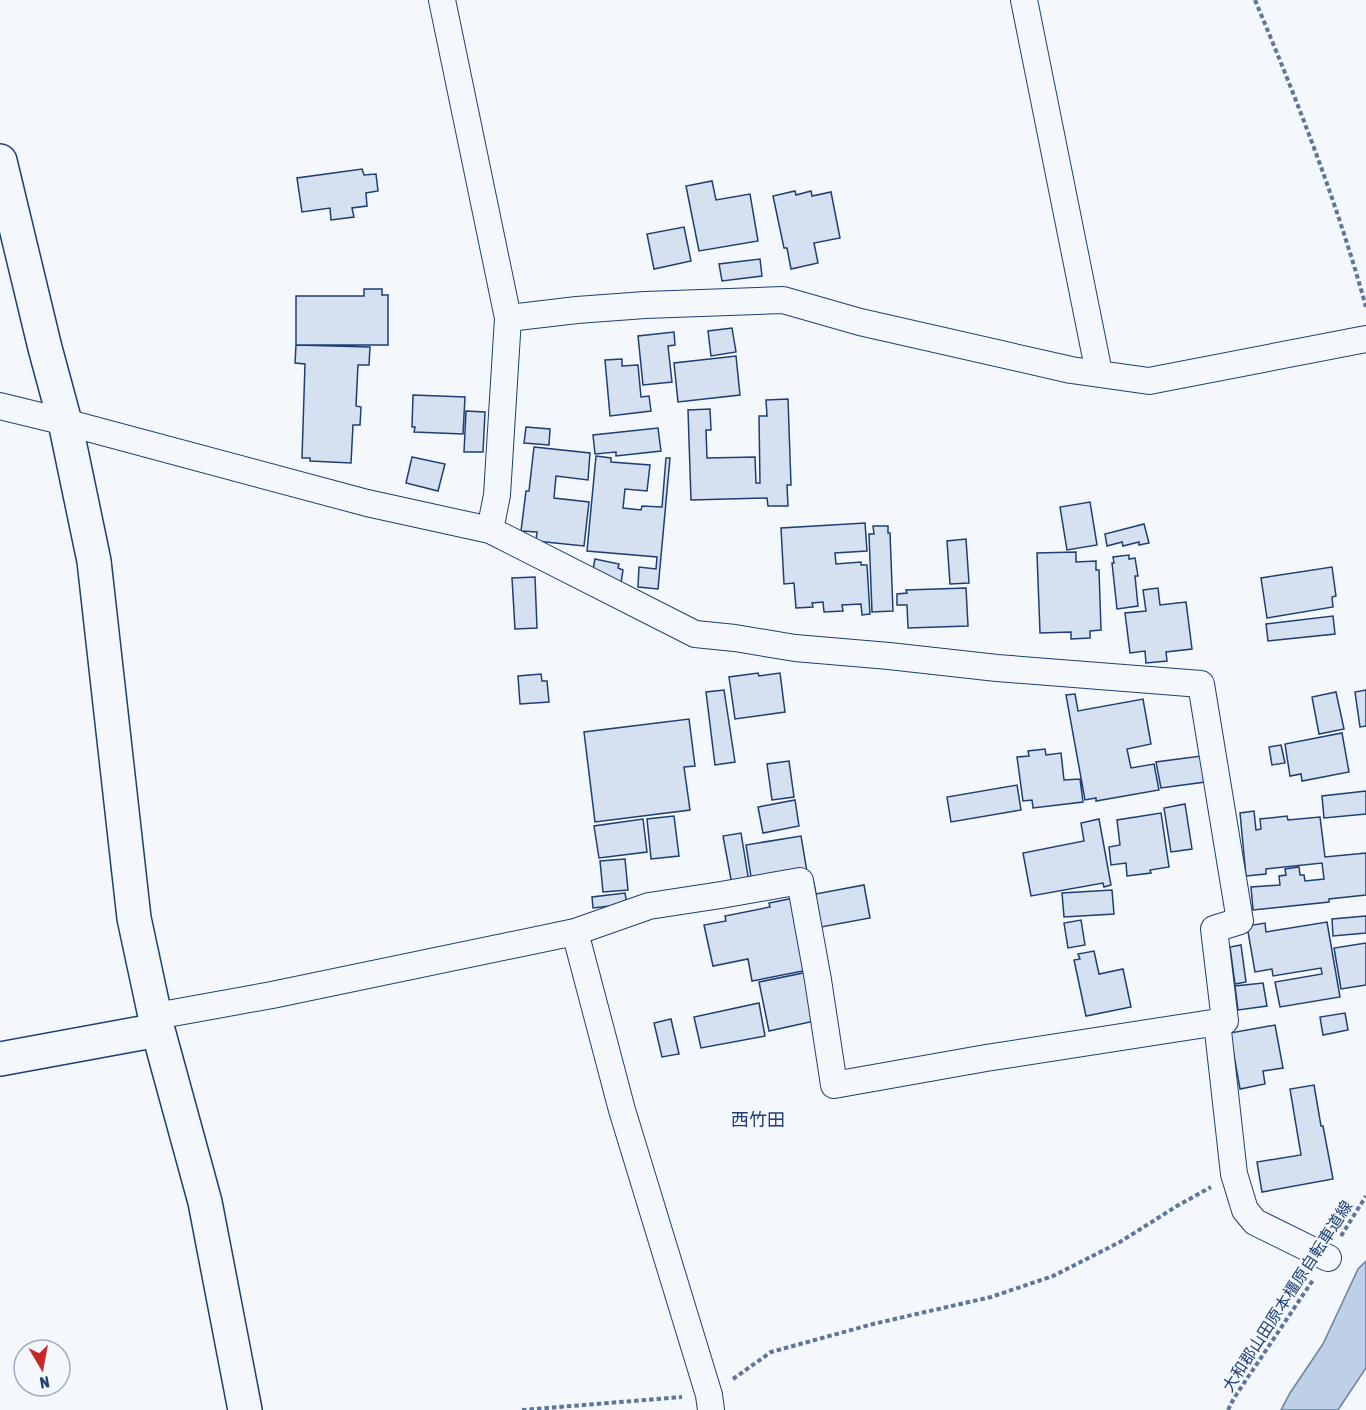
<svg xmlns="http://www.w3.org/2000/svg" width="1366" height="1410" viewBox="0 0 1366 1410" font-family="'Asap Condensed','Noto Sans JP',sans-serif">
	<rect width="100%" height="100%" fill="#f4f7fb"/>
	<!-- water -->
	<path fill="#bed0e5" stroke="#687fa3" stroke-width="1.5" d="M1366,1261V1368L1338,1410H1281L1290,1393L1323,1344L1358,1269Z"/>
	<!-- building -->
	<path fill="#d5e0f0" stroke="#1d3f73" stroke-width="1.5" d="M362,169L364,175L376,174L378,191L366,193L367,206L352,208L354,217L331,220L330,208L302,212L297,178Z
		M712,181L716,200L750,194L758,241L699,251L686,186Z
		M795,191L796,195L811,191L812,196L831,192L840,238L814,243L818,263L791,269L787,248H784L773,196Z
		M684,227L691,261L654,269L647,234Z
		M760,259L762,276L722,281L719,264Z
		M364,289H382V295H388V345H296V296H364Z
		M732,328L736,352L711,356L708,331Z
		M674,332L675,345L668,346L672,382L643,385L638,336Z
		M296,345L370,347L369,365H358L356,406L361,407L360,425H353L351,463L310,461V458H302L305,364L295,363Z
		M736,356L740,395L678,402L674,363Z
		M622,359V366L638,365L641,397L649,396L651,411L610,416L605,360Z
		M413,395L465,397L463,434L414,432L415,427H412Z
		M788,399L791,485H787L788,506H768L767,498L691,500L688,410L710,409L711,430H706L707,458L755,457L756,483H760L759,416H767L766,400Z
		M466,411L485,412L483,452H464Z
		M526,427L550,429L549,445L524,443Z
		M658,428L661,451L616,456V452L595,454L593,435Z
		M534,447L590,453L588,480L556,476L554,498L589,502L584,546L536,541L537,532L521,531L526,491H529Z
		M596,456L611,458V462L650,465L647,491L625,489L623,508L641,510L642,506L662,507L666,458H670L658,589L638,587L639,567L656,569L657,557L587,551Z
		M412,457L445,464L438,491L406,483Z
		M1090,502L1097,545L1067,550L1060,507Z
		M865,523L867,551L835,553L836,564L861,562V565H867L870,614L862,615L861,604L842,605L843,611L824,612L823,602L812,603L813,607L796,608L794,583L784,584L781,528Z
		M1144,524L1149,543L1139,545V542L1123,546L1122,542L1107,546L1105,534Z
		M873,526H888V533H890L893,611L872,612L869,534H874Z
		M966,539L969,583L950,584L947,541Z
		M1076,552V562L1096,561V570H1099L1101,630L1090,631V638L1071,639V632L1040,633L1037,553Z
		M1129,555V559L1135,558L1138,576H1135L1138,606L1117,609L1112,563H1114L1113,557Z
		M595,559L619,564L618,568L623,570L621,583L592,575Z
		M1332,567L1336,596L1332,597L1333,607L1267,618L1261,578Z
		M535,577L537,628L515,629L512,578Z
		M966,588L968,626L908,628L907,605H897V594L907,593L906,590Z
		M1158,588L1160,605L1186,602L1192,649L1166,652L1167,661L1146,663L1145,651L1130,653L1125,613L1146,611L1143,590Z
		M1333,616L1335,634L1268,641L1266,624Z
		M758,673L759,676L780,673L785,712L735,719L729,677Z
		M541,674L542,681H547L549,702L520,704L518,676Z
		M724,690L735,762L715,765L706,692Z
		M1366,690V726L1360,727L1355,692Z
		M1336,692L1344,729L1319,734L1312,697Z
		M1075,694L1078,711L1143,699L1151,744L1127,749L1131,768L1154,764L1159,790L1096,801V798L1085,800L1066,695Z
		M689,719L695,766L684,767L690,810L595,822L584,732Z
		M1342,733L1349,772L1302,781L1301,774L1290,776L1285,744Z
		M1281,745L1285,763L1272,765L1269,747Z
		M1045,749L1046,755L1061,753L1064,780L1080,779L1083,802L1033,808L1032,800L1023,801L1017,757L1029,756L1028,751Z
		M1201,756L1205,782L1161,788L1156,762Z
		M789,761L794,797L772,800L767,764Z
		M1017,785L1021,810L951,822L947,797Z
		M1366,791V814L1324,818L1322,796Z
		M795,800L799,826L763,833L758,807Z
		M1185,804L1192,849L1171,852L1164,808Z
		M1254,811L1256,830L1261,829L1260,819L1287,816L1288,820L1320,817L1325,857L1366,853V895L1329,899V902L1253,910L1251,887L1280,885L1279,876L1286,875L1285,869L1299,867L1300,875H1304L1305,881L1324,879L1322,863L1266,869V874L1246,876L1240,813Z
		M1161,813L1169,867L1150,870L1151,873L1127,876L1126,863L1111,865L1109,847L1120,845L1117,820Z
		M674,816L679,856L651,859L647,819Z
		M643,819L647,852L599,858L594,826Z
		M1099,819L1111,885L1104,887L1103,883L1031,896L1023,853L1084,841L1081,823Z
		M741,833L749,882L732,885L723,836Z
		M801,836L807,872L752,883L746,845Z
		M625,859L628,890L603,892L600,861Z
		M813,879L816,894L864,885L870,918L816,928L807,880Z
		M1112,890L1114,914L1064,917L1062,893Z
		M625,893L627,904L593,908L592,897Z
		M794,898L808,970L752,981L748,959L713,966L704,925L726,921L725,916L770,907L769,903Z
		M1366,916V933L1333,936L1332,919Z
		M1081,920L1085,945L1068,948L1064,923Z
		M1327,922L1340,997L1280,1007L1275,982L1322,974L1321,968L1273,976L1272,969L1255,972L1247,926L1265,923L1266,932Z
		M1366,943V985L1341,989L1334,948Z
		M1241,945L1246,982L1235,984L1230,947Z
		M1094,951L1099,974L1123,969L1131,1007L1086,1016L1074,960L1080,959L1078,954Z
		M808,972L819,1020L769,1031L759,982Z
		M1263,983L1267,1006L1238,1010L1235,986Z
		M759,1003L765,1036L701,1048L694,1017Z
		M1345,1013L1348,1030L1323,1035L1320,1017Z
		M671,1019L679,1054L662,1057L654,1023Z
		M1275,1025L1283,1068L1263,1071L1265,1084L1240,1089L1230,1033Z
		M1314,1085L1321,1126H1323L1333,1179L1262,1192L1257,1162L1301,1155L1290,1089Z"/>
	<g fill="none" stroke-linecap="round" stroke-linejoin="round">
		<defs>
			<path id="minor" d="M442,0L508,318L497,495L490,530
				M1024,0L1099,373
				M508,318L577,310L645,305L783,300L860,322L1071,370L1149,381L1366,339
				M0,406L65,422L367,503L490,530L695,634L735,638L795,648L889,656L997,668L1201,684L1240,921L1214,929L1225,1021L986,1058L834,1085L818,980L800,881L721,895L649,906L575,932L272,995L156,1016
				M575,932L622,1110L709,1395L711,1410
				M1217,1022L1234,1174L1245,1210L1255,1222L1328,1258"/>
			<path id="tertiary" d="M0,161L45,348L65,422L94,561L134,918L158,1030L205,1202L245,1410
				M0,1059L158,1030"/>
		</defs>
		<!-- minor casing -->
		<use href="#minor" stroke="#1d3f73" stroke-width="28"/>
		<!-- tertiary casing -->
		<use href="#tertiary" stroke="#1d3f73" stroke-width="36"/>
		<!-- path -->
		<path stroke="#5e769c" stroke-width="4" stroke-dasharray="4.5 3" stroke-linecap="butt" d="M1255,0C1297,100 1337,202 1366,307
			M1341,1236L1366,1196
			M733,1379L771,1352L873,1324L991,1297L1053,1276L1120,1242L1177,1206L1211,1187
			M522,1410L682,1397
			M1228,1410L1234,1398L1313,1280"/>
		<!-- minor -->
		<use href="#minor" stroke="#f4f7fb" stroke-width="26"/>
		<!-- tertiary -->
		<use href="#tertiary" stroke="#f4f7fb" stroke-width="33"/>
	</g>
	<g text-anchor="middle" stroke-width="4.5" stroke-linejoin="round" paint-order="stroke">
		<!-- street labels -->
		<g font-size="16" fill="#1d3f73" stroke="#f4f7fb">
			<text transform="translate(1287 1296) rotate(-57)" y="6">大和郡山田原本橿原自転車道線</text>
		</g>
		<!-- neighbourhood labels -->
		<g font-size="18" fill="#1d3f73" stroke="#f4f7fb">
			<text x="758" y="1126">西竹田</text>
		</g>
	</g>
	<!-- north arrow -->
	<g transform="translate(42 1368) rotate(170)"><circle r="28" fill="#f4f7fb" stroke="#9eadc5" stroke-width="1.5"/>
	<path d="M0-4.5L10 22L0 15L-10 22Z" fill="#c62828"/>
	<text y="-9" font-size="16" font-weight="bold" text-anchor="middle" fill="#1d3f73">N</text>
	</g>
</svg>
